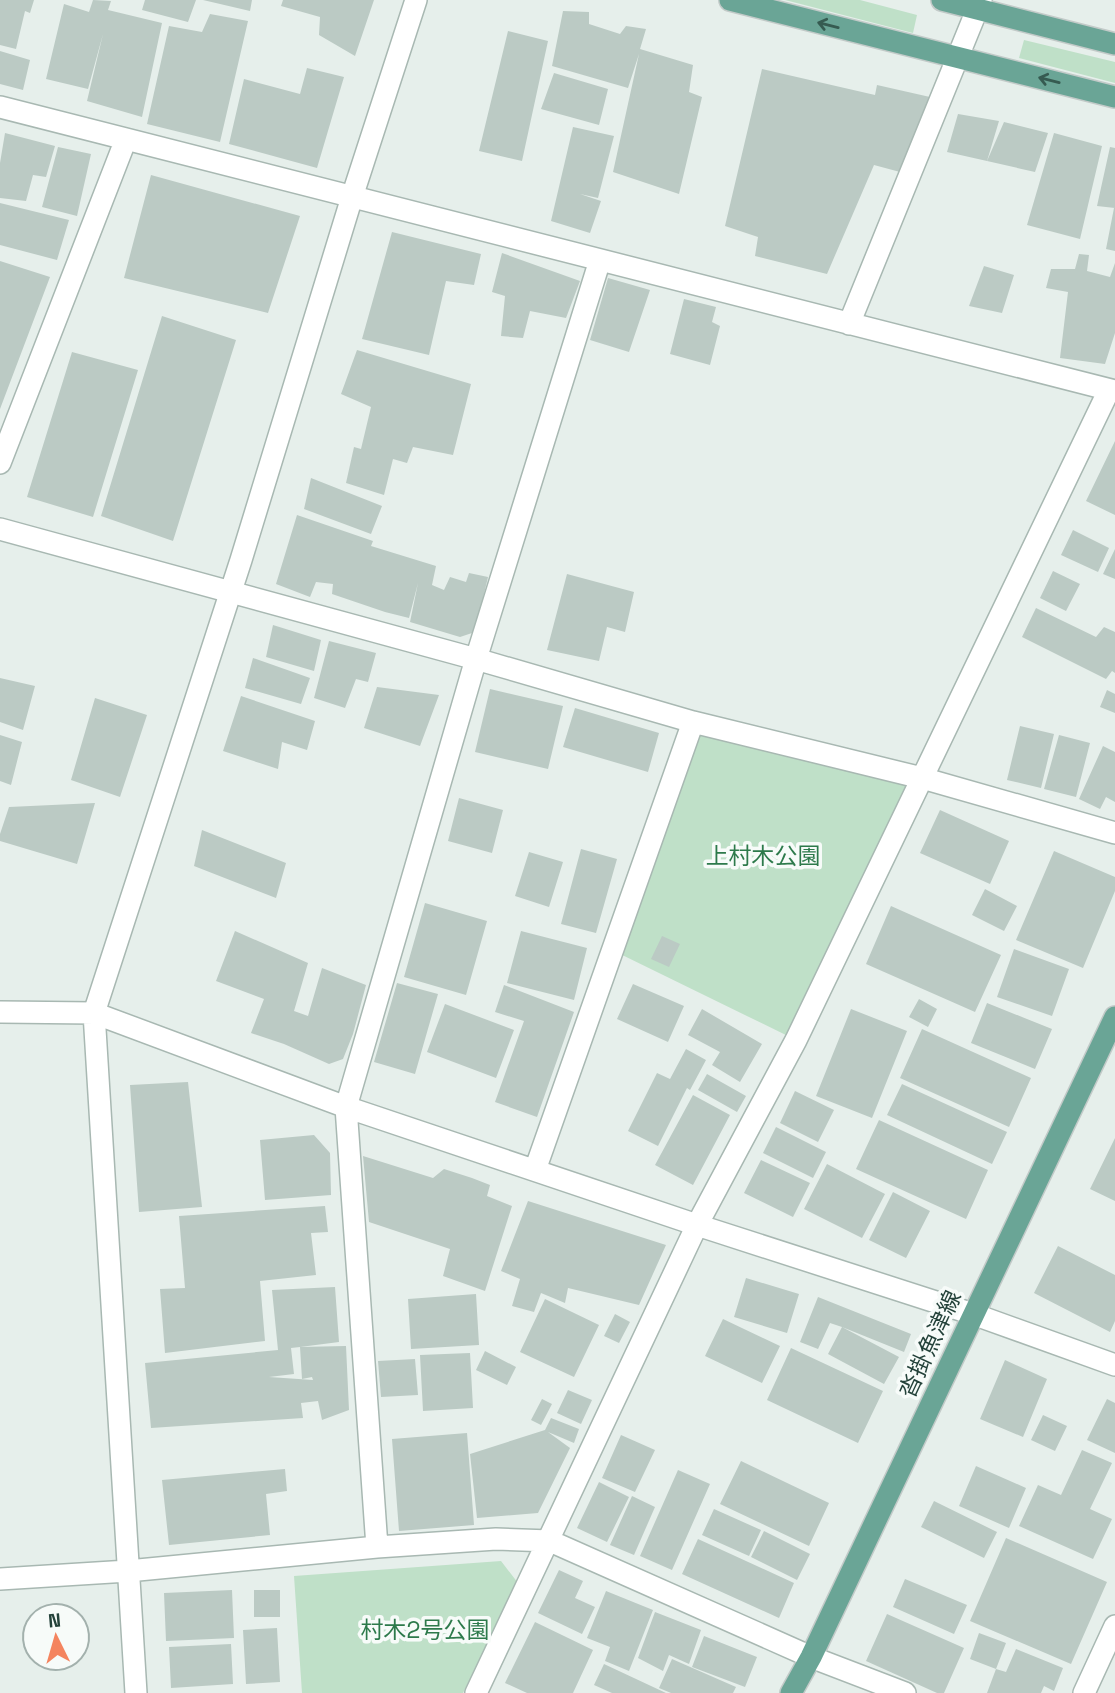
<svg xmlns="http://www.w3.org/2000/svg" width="1115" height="1693" viewBox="0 0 1115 1693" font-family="'Space Grotesk','Noto Sans JP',sans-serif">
	<rect width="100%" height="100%" fill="#e6efeb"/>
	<!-- green -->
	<path fill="#bfe0c8" d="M785,0H860L917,15L913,33Z
		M1024,40L1115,62V83L1019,58Z
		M693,722L922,778L796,1040L614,951Z
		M501,1561L518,1583L463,1693H302L294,1576Z"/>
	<!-- building -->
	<path fill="#bbcac4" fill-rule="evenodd" d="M0,0H34L30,13L25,11L16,49L0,45Z
		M93,0L111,1L108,10L162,23L142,117L87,101L103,34L88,89L46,79L64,4L89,12Z
		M145,0H196L188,22L142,10Z
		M203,0H252L250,11Z
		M283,0H374L355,56L319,35L320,17L281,6Z
		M563,11L589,12V24L620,34L626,26L646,29L640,49L693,65L689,92L702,97L679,194L613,172L639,54L628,88L552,66Z
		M210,14L248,21L220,142L147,124L169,26L202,32Z
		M508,31L548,41L522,161L479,151Z
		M0,51L30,60L23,90L0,84Z
		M307,68L344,77L317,168L229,144L244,79L300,94Z
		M762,69L875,95L877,85L930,97L900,172L874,165L827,274L755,256L758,237L725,226Z
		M554,73L608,89L599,125L541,109Z
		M958,114L999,121L987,161L1004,122L1048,133L1035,172L987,161L947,152Z
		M573,127L614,136L598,198L580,194L601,201L590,233L551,221Z
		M5,133L55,146L46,177L33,175L26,201L0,198V163Z
		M1054,133L1102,146L1080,239L1027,225Z
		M58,147L91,154L77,216L42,207Z
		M1110,147L1115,148V208L1097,206Z
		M151,175L300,216L268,313L124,278Z
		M0,203L69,220L57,260L0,245Z
		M1114,208H1115V251L1106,249Z
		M392,232L481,254L474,285L446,281L429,355L362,339Z
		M502,253L580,281L566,318L530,311L523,338L501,336L505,296L492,292Z
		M1079,254L1089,255L1087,271L1110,277L1115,263V333L1105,364L1060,358L1068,292L1046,288L1051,269H1075Z
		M0,261L50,277L0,409Z
		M984,266L1014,275L1002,313L969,306Z
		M608,278L650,290L629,352L590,340Z
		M684,299L716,307L712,322L720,326L710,365L670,354Z
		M162,316L236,340L173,541L101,516Z
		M357,350L471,384L453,455L413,447L407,463L393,459L384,495L346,483L354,447L361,449L371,407L341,394Z
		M72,352L138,370L93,517L27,497Z
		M1115,441V515L1086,501Z
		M311,478L382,506L371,534L304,509Z
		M297,515L373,541L371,546L436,566L432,585L444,590L450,577L466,582L469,573L488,577L475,632L460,637L410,622L418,583L409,618L385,612L332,594L333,584L316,582L310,597L276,584Z
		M1073,530L1109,548L1098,572L1061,555Z
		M1115,549V579L1103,574Z
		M1053,571L1080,584L1066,611L1040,598Z
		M567,574L634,592L625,632L607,627L599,661L547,650Z
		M1036,608L1096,637L1104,627L1115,632V673L1112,671L1106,679L1022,637Z
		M273,625L321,640L314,671L266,657Z
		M329,641L376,653L368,682L356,679L345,708L314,698Z
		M253,658L310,678L301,704L245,688Z
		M0,678L35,686L23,730L0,722Z
		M377,687L439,695L420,746L364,728Z
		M490,689L563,706L548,769L475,752Z
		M1107,690L1115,694V713L1100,707Z
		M241,696L315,721L307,750L282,742L278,769L223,751Z
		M95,698L147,715L120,797L71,780Z
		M575,708L659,733L648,772L563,747Z
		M1020,726L1054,734L1041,788L1007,780Z
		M0,735L22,742L11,785L0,781Z
		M1059,735L1090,743L1076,797L1044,789Z
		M1103,746L1115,752V802L1106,797L1100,809L1079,799Z
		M459,798L503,810L492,853L448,841Z
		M95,803L77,864L0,841V834L9,807Z
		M940,810L1009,841L990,884L920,853Z
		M202,830L286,863L276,898L194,866Z
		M581,849L617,859L596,933L561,924Z
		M1054,851L1115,877V891L1083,968L1016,940Z
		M529,852L563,862L549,907L515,896Z
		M985,889L1017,906L1004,931L972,915Z
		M425,903L487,921L466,995L404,977Z
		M891,906L1001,955L975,1012L866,964Z
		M235,931L308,963L294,1011L308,1016L322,968L366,985L353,1034L343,1059L329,1064L284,1044L251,1033L264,999L216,981Z
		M521,931L587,948L574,1000L507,983Z
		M662,936L680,944L669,967L651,959Z
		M1014,949L1069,969L1052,1016L997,997Z
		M397,983L438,994L415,1074L374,1062Z
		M633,984L684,1006L668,1042L617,1019Z
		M504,985L574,1012L537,1117L495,1102L524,1021L495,1012Z
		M919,999L937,1009L928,1027L909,1017Z
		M987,1003L1052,1029L1035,1069L971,1043Z
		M445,1004L514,1030L496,1078L427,1052Z
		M702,1009L762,1044L740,1082L712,1065L720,1052L688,1035Z
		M851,1009L907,1031L872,1118L816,1096Z
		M922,1029L1031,1078L1009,1127L900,1078Z
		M686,1049L706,1060L690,1090L687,1088L658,1146L628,1131L657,1073L670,1079Z
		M707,1074L746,1096L737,1112L698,1090Z
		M188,1082L202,1207L139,1212L130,1085Z
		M902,1084L1007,1132L992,1164L887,1115Z
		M795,1091L834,1110L818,1142L780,1123Z
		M693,1095L730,1115L693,1185L655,1165Z
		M879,1120L988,1170L966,1219L856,1169Z
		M776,1127L826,1152L813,1178L763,1153Z
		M314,1135L330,1153L331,1195L265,1200L260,1140Z
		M1115,1138V1201L1090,1189Z
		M363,1156L433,1178L444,1169L472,1178L490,1185L487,1196L512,1206L485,1291L443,1276L450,1249L369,1222Z
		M761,1160L810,1183L793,1217L744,1193Z
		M827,1164L885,1194L862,1238L804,1209Z
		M893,1192L930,1211L906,1258L869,1240Z
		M528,1201L666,1245L639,1305L568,1288L565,1303L541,1293L534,1312L512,1306L520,1279L501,1271Z
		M325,1206L328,1232L311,1233L316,1275L260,1281L265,1341L165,1353L160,1289L185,1288L179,1216Z
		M1058,1246L1115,1275V1321L1110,1332L1034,1293Z
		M746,1278L799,1294L787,1333L734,1317Z
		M335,1287L339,1342L300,1347L346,1346L349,1410L322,1420L318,1401L301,1403L303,1418L151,1428L145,1363L278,1350L272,1290ZM300,1347L302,1379L312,1377L313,1380L269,1377L294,1374L291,1348Z
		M476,1294L479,1345L411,1349L408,1299Z
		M818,1297L911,1334L904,1352L842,1327L899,1357L884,1384L828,1354L842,1327L830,1323L818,1349L800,1342Z
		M545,1299L599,1325L574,1377L520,1352Z
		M615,1314L630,1322L619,1343L604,1336Z
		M723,1319L780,1346L762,1383L705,1356Z
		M791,1348L883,1391L858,1443L767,1400Z
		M485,1351L516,1367L507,1385L476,1370Z
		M470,1353L473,1408L423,1411L420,1355Z
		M415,1359L418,1395L381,1397L378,1361Z
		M1005,1360L1047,1379L1023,1437L980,1419Z
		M568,1390L592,1400L581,1424L557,1413Z
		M542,1399L552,1404L541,1425L531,1420Z
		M1107,1399L1115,1403V1453L1087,1440Z
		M1043,1415L1067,1426L1055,1451L1031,1440Z
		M551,1418L579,1429L574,1443L548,1432L570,1448L538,1513L477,1518L470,1454L545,1430Z
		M467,1433L474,1525L399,1531L392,1439Z
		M621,1435L655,1450L635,1492L602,1478Z
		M1082,1450L1112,1463L1090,1509L1112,1519L1093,1559L1019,1526L1038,1485L1061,1495Z
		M741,1461L829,1503L809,1546L720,1504Z
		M976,1466L1026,1488L1009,1528L959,1506Z
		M285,1469L287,1491L266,1494L270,1535L169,1545L162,1480Z
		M678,1470L710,1484L672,1570L640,1556Z
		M599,1482L629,1497L607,1542L577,1528Z
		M632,1496L655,1507L634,1555L610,1545Z
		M934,1501L997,1532L984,1558L921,1527Z
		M714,1509L761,1530L749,1556L702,1535Z
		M764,1531L810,1554L797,1580L751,1557Z
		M1006,1538L1107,1582L1071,1664L970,1621Z
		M698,1539L794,1583L779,1618L682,1574Z
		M559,1570L583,1581L575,1598L595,1607L582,1634L538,1613Z
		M905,1579L967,1605L954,1634L893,1607Z
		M232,1590L234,1638L166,1641L164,1593Z
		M254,1590H280V1617H254Z
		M606,1591L653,1610L629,1671L605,1661L610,1647L587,1638Z
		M655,1612L701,1630L689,1664L669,1655L663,1671L638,1658Z
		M887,1614L964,1648L944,1693H937L866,1661Z
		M535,1622L593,1650L573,1693H527L505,1683Z
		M277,1628L280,1682L246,1684L243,1630Z
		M979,1633L1006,1643L996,1669L970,1659Z
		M704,1636L757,1657L745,1687L692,1667Z
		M231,1644L233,1684L171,1688L169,1647Z
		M1016,1649L1063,1668L1054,1691L1044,1686L1041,1693H987L996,1669L1006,1672Z
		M672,1659L736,1687L733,1693H671L659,1688Z
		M604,1664L666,1693H612L594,1685Z"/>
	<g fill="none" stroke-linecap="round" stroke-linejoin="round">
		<defs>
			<path id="minor" d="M0,107L1115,391
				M849,324L981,0
				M0,463L126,139
				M0,529L476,659L693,722L922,778L1115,833
				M0,1012L94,1013L346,1107L697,1225L973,1314L1115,1365
				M535,1170L693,722
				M377,1547L346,1107L476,659L600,260
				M0,1579L128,1571L377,1547L496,1539L550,1541L811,1657L905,1693
				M136,1693L94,1013L241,560L352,197L416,0
				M476,1693L697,1225L796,1040L1109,390
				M1084,1693L1115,1626"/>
			<path id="major" d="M730,0L1115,97
				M942,0L1115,44
				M791,1693L811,1657L1115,1017"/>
		</defs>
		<!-- minor casing -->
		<use href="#minor" stroke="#a8b8b2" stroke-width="24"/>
		<!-- major casing -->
		<use href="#major" stroke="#c2cac8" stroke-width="24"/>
		<!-- minor -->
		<use href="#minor" stroke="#fff" stroke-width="21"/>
		<!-- major -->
		<use href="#major" stroke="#6aa596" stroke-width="21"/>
	</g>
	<!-- one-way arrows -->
	<defs><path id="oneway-shaft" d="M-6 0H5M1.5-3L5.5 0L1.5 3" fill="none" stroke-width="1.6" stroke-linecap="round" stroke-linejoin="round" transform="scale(1.75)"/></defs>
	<g stroke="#365b51">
		<use href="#oneway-shaft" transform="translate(828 25) rotate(-166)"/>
		<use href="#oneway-shaft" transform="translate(1049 80) rotate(-166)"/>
	</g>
	<g text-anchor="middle" stroke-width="7" stroke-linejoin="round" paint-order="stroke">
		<!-- park labels -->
		<g font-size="23" fill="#2d7a4b" stroke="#f7fbf9">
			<text x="763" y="864">上村木公園</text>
			<text x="425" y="1638">村木2号公園</text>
		</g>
		<!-- street labels -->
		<g font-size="23" fill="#24423a" stroke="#f7fbf9">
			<text transform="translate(930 1344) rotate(-65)" y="8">沓掛魚津線</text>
		</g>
	</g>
	<!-- north arrow -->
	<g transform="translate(56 1637) rotate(355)"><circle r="33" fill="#f7fbf9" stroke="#a3b1ad" stroke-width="2"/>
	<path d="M0-5L12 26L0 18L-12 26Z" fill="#f4845f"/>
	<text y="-10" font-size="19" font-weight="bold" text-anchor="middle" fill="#24423a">N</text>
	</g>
</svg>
